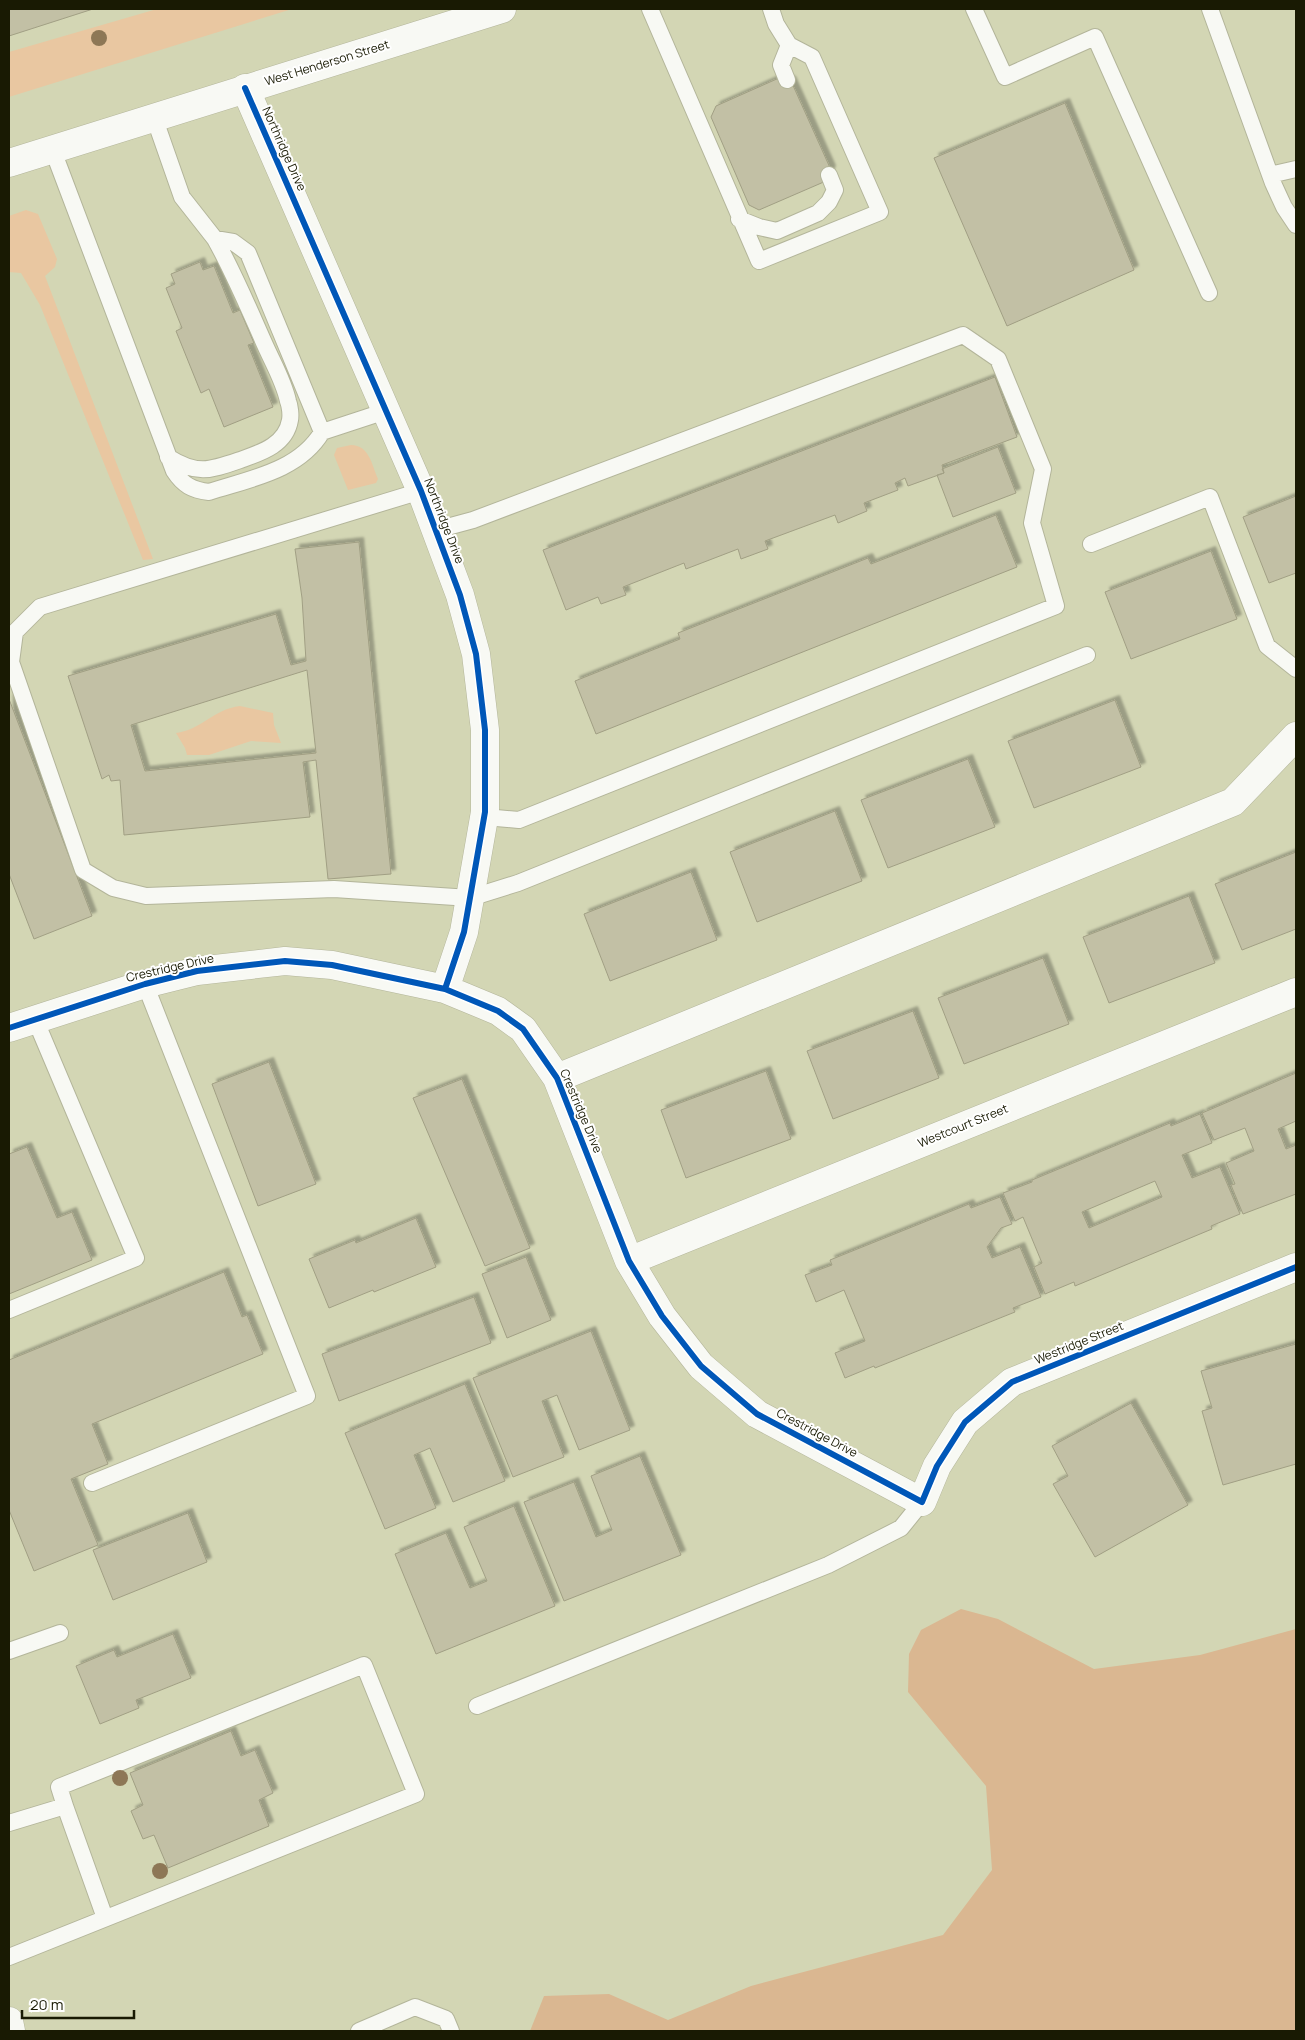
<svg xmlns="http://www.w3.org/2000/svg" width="1305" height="2040" viewBox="0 0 1305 2040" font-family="Manrope,sans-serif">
	<defs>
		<filter id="shadow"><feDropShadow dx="4.5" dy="-4.5" stdDeviation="1" flood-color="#0004"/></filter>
	</defs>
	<rect width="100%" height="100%" fill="#d3d6b4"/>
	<!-- green -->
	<path fill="#e9c7a1" d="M157,9H292L9,97V52Z
		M26,210L38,214L57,259L55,267L45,276L153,559L143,560L40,305L21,273L9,272V216Z
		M351,445C369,445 372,465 378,479L376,483L348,490L334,455L337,448Z
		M240,706L273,713L274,725L281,743L251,741L209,755H187L185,748L176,733C201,730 214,709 240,706Z"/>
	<!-- forest -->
	<path fill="#dab791" d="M961,1609L998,1619L1094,1669L1200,1655L1296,1629V2031H530L544,1996L609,1994L668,2020L751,1986L943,1935L992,1870L986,1786L908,1692L909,1654L921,1630Z"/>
	<!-- building -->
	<path fill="#c2c0a5" stroke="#a19f84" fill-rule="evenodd" filter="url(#shadow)" d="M9,9H93L9,36Z
		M779,78L791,81L831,170L826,181L759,210L749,205L711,117L716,106Z
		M1065,103L1134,270L1007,326L934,158Z
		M200,262L203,270L214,266L233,313L240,310L254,343L248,345L273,407L224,427L209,389L201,393L176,331L182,328L166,288L175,284L171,274Z
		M995,377L1017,437L942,465L944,473L908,486L905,478L895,483L898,490L864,503L867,511L838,523L835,515L765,541L768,549L741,559L738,549L686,569L684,563L623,587L626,595L601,604L598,597L566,610L543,550Z
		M998,447L1016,493L953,517L937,475L944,473L942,469Z
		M1296,496V573L1269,583L1243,517Z
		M996,515L1017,567L596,734L575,681L680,639L678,633L868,558L871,564Z
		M359,542L391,874L328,879L316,760L303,762L310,817L124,835L120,780L111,781L109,775L102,779L68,676L276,614L291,665L306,661L302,598L295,549ZM307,670L316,753L145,771L131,725Z
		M1211,551L1237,619L1131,659L1105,592Z
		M9,699L92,916L34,939L9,874Z
		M1115,700L1141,767L1034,808L1008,741Z
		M968,759L995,827L888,868L861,800Z
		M835,811L862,881L757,922L730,852Z
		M1296,852V929L1242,950L1215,884Z
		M691,872L717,940L610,981L584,914Z
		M1189,896L1215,963L1109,1003L1083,937Z
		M1043,958L1069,1024L964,1064L938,998Z
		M913,1011L939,1078L833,1119L807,1051Z
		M269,1062L316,1184L258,1206L212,1084Z
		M766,1071L791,1139L686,1178L661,1110Z
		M1296,1073V1121L1278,1129L1286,1149L1296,1145V1194L1243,1214L1231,1185L1235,1184L1226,1163L1254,1151L1245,1128L1214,1140L1202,1113Z
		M462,1079L530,1248L485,1266L413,1098Z
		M1200,1114L1212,1143L1182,1155L1192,1178L1220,1167L1240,1214L1211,1226L1212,1229L1075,1286L1074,1282L1045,1294L1034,1267L1042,1263L1023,1217L1015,1221L1003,1193L1032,1182V1180L1170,1123L1171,1126ZM1155,1181L1162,1197L1089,1228L1082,1212Z
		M27,1147L57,1218L72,1212L92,1260L9,1294V1154Z
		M1000,1197L1012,1224L1001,1228L987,1247L992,1258L1020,1247L1041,1297L1013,1308L1015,1312L875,1368L874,1366L845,1378L835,1353L865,1341L844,1290L816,1302L805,1275L832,1265L830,1260L969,1204L971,1208Z
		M416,1218L436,1267L374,1292L373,1290L329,1308L309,1259L355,1240L356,1243Z
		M526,1257L551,1320L507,1338L482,1274Z
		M224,1272L242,1317L247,1315L263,1354L92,1424L108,1464L71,1479L98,1545L34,1571L9,1510V1360Z
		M474,1297L491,1343L339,1401L322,1354Z
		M591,1331L630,1430L579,1450L557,1395L542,1401L564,1457L513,1477L473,1378Z
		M1296,1344V1464L1223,1485L1202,1411L1212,1408L1201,1371Z
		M465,1384L505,1481L453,1502L430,1448L414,1455L436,1508L385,1529L345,1433Z
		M1131,1403L1188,1505L1095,1557L1053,1484L1068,1476L1052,1446Z
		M640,1456L681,1555L564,1601L524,1502L574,1482L596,1537L612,1530L591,1476Z
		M514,1506L555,1606L436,1654L395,1554L446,1533L470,1588L487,1581L464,1527Z
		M188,1513L207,1562L113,1600L93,1550Z
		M173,1634L191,1678L136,1700L139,1708L100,1724L76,1666L114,1650L117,1657Z
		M231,1731L241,1756L255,1750L273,1793L259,1800L269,1826L168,1868L154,1835L143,1839L131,1811L143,1805L130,1773Z"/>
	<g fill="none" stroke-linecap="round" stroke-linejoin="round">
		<defs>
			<path id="service" d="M650,9L759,261L880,212L812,57L789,45L776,24L771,9
				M974,9L1005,77L1095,37L1209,293
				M1210,9L1273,183L1284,207L1296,225
				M787,80L781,65L789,45
				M52,148L174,471C183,485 192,490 209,492C249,479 299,471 322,432L248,253L233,242L215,239L182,197L154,117
				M1270,175L1296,169
				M739,219L759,227L777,231L818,213L829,202L835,190L829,175
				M322,432L386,411
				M168,457C198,476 211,470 243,459C263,452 286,444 290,420C291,415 290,406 288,401C284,382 273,363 265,345C249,309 234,273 215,239
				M421,491L40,607L15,632L11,662L83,870L113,888L146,896L334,889L470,898L518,883L1087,655
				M436,530L473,520L963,335L998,359L1043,469L1032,523L1056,606L519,820L485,817
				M1091,544L1210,497L1267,646L1296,669
				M9,1310L136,1258L35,1019
				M92,1483L307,1396L145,984
				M9,1651L60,1633
				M477,1706L828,1565L901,1528L922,1502
				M65,1806L105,1918
				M9,1823L65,1806L59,1787L364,1665L416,1794L9,1957
				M359,2031L415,2007L446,2019L451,2031"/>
			<path id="minor" d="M245,88L421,491L460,595L476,654L485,730V812L464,932L445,989
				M9,1028L145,984L197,971L285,961L332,965L445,989L498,1011L523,1029L557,1078L629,1261L662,1316L701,1366L757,1414L922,1502L937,1466L965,1422L1012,1382L1296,1267
				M557,1078L1233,802L1296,736
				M629,1261L1296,992"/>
			<path id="tertiary" d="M9,2021L11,2031"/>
			<path id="primary" d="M9,163L502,9"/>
		</defs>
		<!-- service casing -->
		<use href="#service" stroke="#b3b59a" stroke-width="18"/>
		<!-- minor casing -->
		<use href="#minor" stroke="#b3b59a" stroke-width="29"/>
		<!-- tertiary casing -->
		<use href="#tertiary" stroke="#b3b59a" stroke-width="29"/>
		<!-- primary casing -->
		<use href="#primary" stroke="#b3b59a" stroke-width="29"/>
		<!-- service -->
		<use href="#service" stroke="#f8f9f4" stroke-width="16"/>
		<!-- minor -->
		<use href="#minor" stroke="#f8f9f4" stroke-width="28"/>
		<!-- tertiary -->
		<use href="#tertiary" stroke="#f8f9f4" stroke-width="28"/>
		<!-- primary -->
		<use href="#primary" stroke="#f8f9f4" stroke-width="28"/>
		<defs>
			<path id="cycleway" d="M245,88L421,491L460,595L476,654L485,730V812L464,932L445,989
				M9,1028L145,984L197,971L285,961L332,965L445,989L498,1011L523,1029L557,1078L629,1261L662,1316L701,1366L757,1414L922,1502L937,1466L965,1422L1012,1382L1296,1267"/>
		</defs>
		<!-- cycleway casing -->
		<use href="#cycleway" stroke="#fff" stroke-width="9"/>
		<!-- cycleway -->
		<use href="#cycleway" stroke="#0057b8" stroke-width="6"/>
	</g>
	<!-- trees -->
	<g fill="#8d7756">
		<circle cx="99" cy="38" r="8"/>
		<circle cx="120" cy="1778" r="8"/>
		<circle cx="160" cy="1871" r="8"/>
	</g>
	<g text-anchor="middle" stroke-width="4" stroke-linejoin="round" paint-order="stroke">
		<!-- street labels -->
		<g font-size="12" fill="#191a03" stroke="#fff">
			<text transform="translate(327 63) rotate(-17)" y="4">West Henderson Street</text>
			<text transform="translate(284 149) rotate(66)" y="4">Northridge Drive</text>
			<text transform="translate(444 521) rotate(69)" y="4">Northridge Drive</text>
			<text transform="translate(170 968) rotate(-13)" y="4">Crestridge Drive</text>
			<text transform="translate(581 1111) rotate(67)" y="4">Crestridge Drive</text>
			<text transform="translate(963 1126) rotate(-22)" y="4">Westcourt Street</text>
			<text transform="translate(1079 1343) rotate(-22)" y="4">Westridge Street</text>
			<text transform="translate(817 1433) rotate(28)" y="4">Crestridge Drive</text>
		</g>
	</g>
	<!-- border -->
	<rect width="1305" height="2040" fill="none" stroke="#191a03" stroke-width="20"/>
	<!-- scale -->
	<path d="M22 2010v8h112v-8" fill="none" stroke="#191a03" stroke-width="2.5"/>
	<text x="30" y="2010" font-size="15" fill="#191a03" stroke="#ffffff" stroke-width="4" paint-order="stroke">20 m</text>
</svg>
